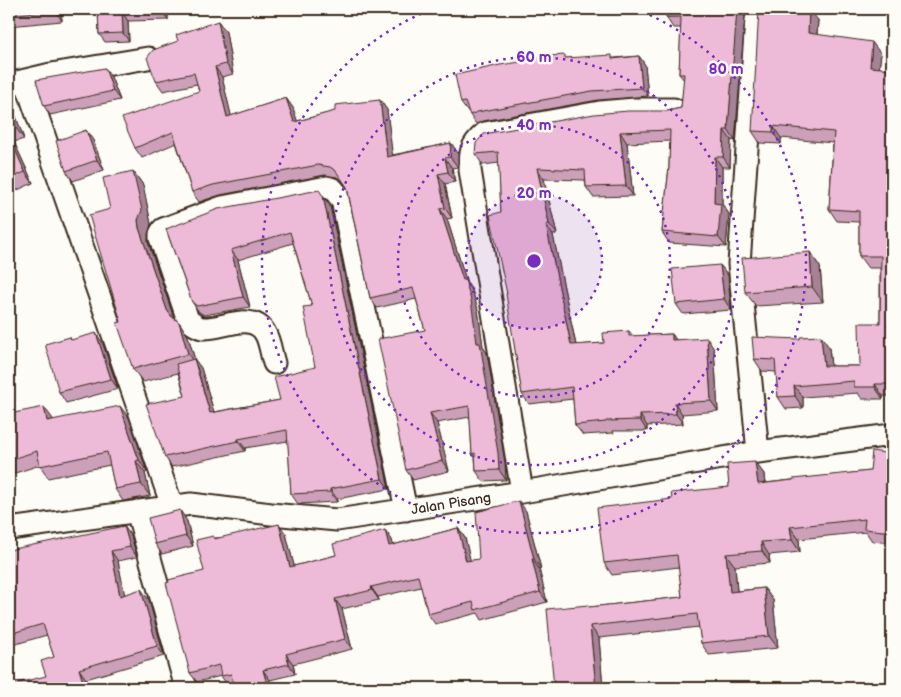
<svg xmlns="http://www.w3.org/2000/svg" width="901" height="697" viewBox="0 0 901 697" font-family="'Balsamiq Sans',sans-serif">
	<rect width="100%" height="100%" fill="#fdfcf7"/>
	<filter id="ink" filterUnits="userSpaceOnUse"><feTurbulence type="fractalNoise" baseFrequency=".02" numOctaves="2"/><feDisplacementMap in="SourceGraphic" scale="10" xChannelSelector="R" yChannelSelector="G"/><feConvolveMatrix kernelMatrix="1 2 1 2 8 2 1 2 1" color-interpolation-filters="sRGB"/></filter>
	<g filter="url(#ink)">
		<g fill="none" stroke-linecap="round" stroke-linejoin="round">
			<defs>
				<path id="minor" d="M756,19L739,264L758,452
					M25,80L172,506
					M9,84L51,74L148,58
					M274,363C271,354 270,341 265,333C252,310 221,330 202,328C197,327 192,323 188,320L160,238V234L163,229L222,207L327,187L333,189L342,200L406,510
					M522,492L470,170C470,152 470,146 485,133L600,112L635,109H674
					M137,511L186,688
					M9,529L191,504L271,514L337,520L522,492L758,452L892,435"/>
			</defs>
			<!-- minor casing -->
			<use href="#minor" stroke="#3b2a1e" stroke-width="25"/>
			<!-- minor -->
			<use href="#minor" stroke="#fdfcf7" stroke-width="21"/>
		</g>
		<!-- wall -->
		<path fill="#cca0b9" stroke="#3b2a1e" d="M9,9H61L62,21L9,26Z
			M98,9H168V20L128,21L129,41L105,42L99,34Z
			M745,15L735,141L731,140L730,167H722V204L729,214L726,247L669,243L662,232L669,167L670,141L627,143L633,196L593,197L586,187L585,180L544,179L557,234L553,235L576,345L604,343L629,331L633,336L672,334L676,340L714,349L718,411L682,414L683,424L647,426V431H613L614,433L583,435L575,425L573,399L529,404L522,394L507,294L501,212L499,163L483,165L475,154L681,108L684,80L679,74L681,28H673L666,17Z
			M818,20L817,35L881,54L879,68L892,69V396H883V399H862L858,393L803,397V408L786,409L778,397L776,372L762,371L754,359L829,347L831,366H860L880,323V268H868L859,256V222L837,221L829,209L833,143L781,138V144L760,143L752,131Z
			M218,21L226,32L233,74L222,77L231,116L286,98L293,108L297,121L380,100L387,110L392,155L451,143L458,153V167L452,168L455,182L445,184L452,218L447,219L467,283L472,290L478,310L483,347L487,353L505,463L506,480L483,481L476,471L475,457L472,454L470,417L437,423L449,471L413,480L406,470L425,330L416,299L377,308L370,298L347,188L343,181L337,177L325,175L220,195L199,202L192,192L176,143L142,158L135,148L199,91L197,84L163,91L156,81L178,41Z
			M639,56L645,65L648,96L598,100L483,121L476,124L470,115L469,111H467L461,103L567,58H614Z
			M111,77L120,100L50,115L44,106Z
			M9,97L24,139L14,142L33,183L9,194Z
			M93,140L104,170L73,181L66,171Z
			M133,171L143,185L151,224L148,234V242L174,319L179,322L188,336L195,360L201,368L214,412L280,400L315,367L312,306L293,243L238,260L250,307L204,315L199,312L192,302L166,229L330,206L389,489L337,499V502L298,504L291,494L288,441L245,448V451L172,467L165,457L185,396L178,373L143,382L133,369L121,322L110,209Z
			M810,252L820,267L823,302L756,306L745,292Z
			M720,265L728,275L731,310L683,314L676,304Z
			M72,340L103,344L118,389L66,403L59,392Z
			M9,402L12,413L53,420L129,418L147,472L145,473L150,496L123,501L115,489L110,465L48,478L40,465L9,475Z
			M892,454V559L890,556L892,543L872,541L866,532L799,539L800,552L769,555L770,563L735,566L737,591L764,588L773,600L778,648L709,655L701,643L699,627L599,638L603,688H554L590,607L682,597L679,567L612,575L604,563L672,499L729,487L755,462L764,474L765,483L870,471Z
			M526,511L541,569H539L547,602L482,620L478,613L435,624L428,614L421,587L378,597L379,600L342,609L352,649L293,664L295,674L270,680L228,686L221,676L197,682L190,673L204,571L213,536L215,538L286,534L294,566L336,555L385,530L392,540L393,545L458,528L465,538L470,561L479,559Z
			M187,521L193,546L162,554L155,544Z
			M131,536L137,557L118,561L124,594L149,600L164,656L86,679L46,676L54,657L47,635L9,646V550Z"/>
		<!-- shaded-wall -->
		<path fill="#a68296" stroke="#3b2a1e" d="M55,9H61L62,21L55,10Z
			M162,9H168V20L162,11Z
			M736,9H740L745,15L735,141L728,130Z
			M809,9L818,20L816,45L808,33Z
			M122,12L128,21L129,41L123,33Z
			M218,21L226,32L233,74L226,64Z
			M872,42L881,54L878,79L870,67Z
			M639,56L645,65L648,96L642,88Z
			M215,67L222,77L234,127L227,117Z
			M105,68L111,77L120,100L113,91Z
			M9,97L24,139L16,128L9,108Z
			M286,98L293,108L301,132L294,122Z
			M380,100L387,110L394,167L387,157Z
			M773,126L781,138V144L773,132Z
			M86,130L93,140L104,170L97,160Z
			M724,130L731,140L730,167L723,157Z
			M620,132L627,143L633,196L626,186Z
			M9,134L14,142L33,183L25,172L9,136Z
			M451,143L458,153V167L450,157Z
			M715,157L722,167V204L729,214L726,247L718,237L714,203Z
			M445,158L452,168L455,182L448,172Z
			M537,168L544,179L557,234L549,224Z
			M133,171L143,185L151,224L148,234V242L176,324L167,310L139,228Z
			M438,174L445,184L452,218L445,208Z
			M323,196L330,206L389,489L382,479Z
			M440,209L447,219L467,283L472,290L478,310L483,347L487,353L505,463L506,480L499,470L477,343L463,280Z
			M546,225L553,235L578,355L571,345Z
			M231,250L238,260L250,307L243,297Z
			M810,252L820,267L823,302L812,287Z
			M720,265L728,275L731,310L724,299Z
			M179,322L188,336L195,360L201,368L217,423L210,413L197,367L188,354Z
			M96,333L103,344L118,389L111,379Z
			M672,334L679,344L672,340Z
			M821,336L829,347L832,377L824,366Z
			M707,338L714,349L718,411L711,401Z
			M875,384L883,396V399L875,387Z
			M794,386L803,397V408L795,396Z
			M9,402L16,426L9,415Z
			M675,403L682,414L683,424L676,414Z
			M120,406L129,418L147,472L139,460Z
			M44,407L53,419L56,433L47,421Z
			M430,413L437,423L449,471L442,461Z
			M640,415L647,426V431L640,420Z
			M238,439L245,448V451L238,441Z
			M136,461L145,473L150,496L141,484Z
			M755,462L764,474L766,496L758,484Z
			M330,489L337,499V502L330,492Z
			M519,501L526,511L541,569L534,559Z
			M180,510L187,521L193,546L186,536Z
			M279,524L286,534L297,577L290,567Z
			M124,526L131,536L137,557L130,547Z
			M790,527L799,539L800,552L792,540Z
			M458,528L465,538L473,571L466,561Z
			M385,530L392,540L396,556L389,546Z
			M761,542L769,555L770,563L762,551Z
			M111,551L118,561L127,606L120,596Z
			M726,554L735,566L738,604L730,592Z
			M532,559L539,569L547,602L540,592Z
			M371,587L378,597L379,600L372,590Z
			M764,588L773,600L778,648L769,636Z
			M141,589L149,600L164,656L157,646Z
			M335,599L342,609L352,649L345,639Z
			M590,626L599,638L603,688H596Z
			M286,654L293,664L295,674L289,664Z
			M79,669L86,679L89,688H85Z
			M263,670L270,680L272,688H268Z"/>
		<!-- building -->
		<path fill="#edbad7" stroke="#3b2a1e" d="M9,9H55V10L9,15Z
			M98,9H162V11L122,12L123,33L99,34Z
			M666,9H737L728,130H724L723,157H715L714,203L721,204L718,237L662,232L669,167L670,130L620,132L626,186L586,187L585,170L537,168L549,224L546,225L571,345L604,343L603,333L629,331V336L672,334V340L707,338L711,401L675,403L676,414L640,415V420L606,421V422L575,425L572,387L522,394L506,294H507L490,215L501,212L498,152L475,154L476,143L484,134L594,114L628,111H667L681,108L684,74H679L681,17H666Z
			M759,9H809L808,33L872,42L870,67L892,69V384H875V387H854V381L794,386L795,396L778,397L775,360L754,359L752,337L800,339V337L821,336L824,366H860L859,323H880L881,256H859V211L829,209L834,132L773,126V132L752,131Z
			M218,21L226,64L215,67L227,117L286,98L294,122L335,111V105L380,100L387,157L451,143L450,157L445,158L448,172L438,174L445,208L440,209L463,280H465L471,300L477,343H480L498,453L499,470L476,471L475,453L472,454L469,406L430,413L442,461L406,470L378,339L425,330L413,288L370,298L347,187L336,171L330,167L318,165L213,185L192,192L173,132L135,148L122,118L199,91L194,73L156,81L147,58L153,50L178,41L176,35Z
			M565,55V58L612,55V59L639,56L642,88L592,91L477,112L470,115L465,102L461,103L455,75L500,65L534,60V57Z
			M105,68L113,91L44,106L36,80Z
			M9,108L16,128L9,130Z
			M86,130L97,160L66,171L56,141Z
			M9,136L25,172L9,179Z
			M133,171L142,210L138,220L139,228L167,310L171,316L179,322L188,354L133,369L117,323L121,322L89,215L110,209L103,178Z
			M319,190L323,196L382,479L330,489V492L291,494L287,430L238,439V441L165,457L146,404L185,396L176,364L194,359L210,413L280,400L274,377L315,367L303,307L312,306L290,232L231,250L243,297L197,306L192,302L166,229L218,209Z
			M810,252L812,287L745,292L742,258Z
			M720,265L724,299L676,304L672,269Z
			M96,333L111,379L59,392L45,344L70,337L71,340Z
			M120,406L139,460L136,461L141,484L115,489L107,452L40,466L37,451L9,460V414L44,407L47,421Z
			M872,451L892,454V532L864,529L865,519L790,527L792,540L761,542L762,551L726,554L730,592L764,588L769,636L701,643L697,614L590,626L596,688H554L547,609L588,605L589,607L682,597L677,555L604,563L597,508L672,499L671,493L729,487L727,464L755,462L758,484L793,480V479L870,471Z
			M519,501L534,559H532L540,592L475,610L473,602L428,614L418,576L371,587L372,590L335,599L345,639L286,654L289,664L263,670L268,688H234L231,674L221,676L219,665L190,673L166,583L169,582L168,580L204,571L196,540L213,536L214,539L279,524L290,567L336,555L333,544L385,530L389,546L458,528L466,561L479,559L476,512Z
			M180,510L186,536L155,544L148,518Z
			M124,526L130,547L111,551L120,596L141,589L157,646L79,669L85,688H9V685L46,676L41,661L54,657L43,624L9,634V550Z
			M892,536V556H890Z
			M159,684L160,688H144Z"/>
	</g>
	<!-- distance rings -->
	<circle cx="534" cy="261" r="68" fill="#7b2cbf" fill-opacity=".12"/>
	<g fill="none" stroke="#7b2cbf" stroke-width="2.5" stroke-dasharray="2.5 5">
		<circle cx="534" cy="261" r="68"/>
		<circle cx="534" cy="261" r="136"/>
		<circle cx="534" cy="261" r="204"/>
		<path d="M636 9A272 272 0 1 1 432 9"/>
	</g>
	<g text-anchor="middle" stroke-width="5" stroke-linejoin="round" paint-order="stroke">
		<!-- street labels -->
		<g font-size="14" fill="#3b2a1e" stroke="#fdfcf7">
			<text transform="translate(451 503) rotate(-9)" y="5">Jalan Pisang</text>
		</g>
	</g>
	<circle cx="534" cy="261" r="8" fill="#7b2cbf" stroke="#fdfcf7" stroke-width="2.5"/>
	<g font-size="15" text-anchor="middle" font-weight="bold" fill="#7b2cbf" stroke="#fdfcf7" stroke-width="5" stroke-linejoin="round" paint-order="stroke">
		<text x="534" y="62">60 m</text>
		<text x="726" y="74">80 m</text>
		<text x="534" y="130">40 m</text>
		<text x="534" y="198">20 m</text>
	</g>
	<!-- margin -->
	<rect width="901" height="697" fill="none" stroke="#fdfcf7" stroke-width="30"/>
	<rect x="15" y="15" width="871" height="667" fill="none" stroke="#3b2a1e" stroke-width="2" filter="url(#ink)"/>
</svg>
